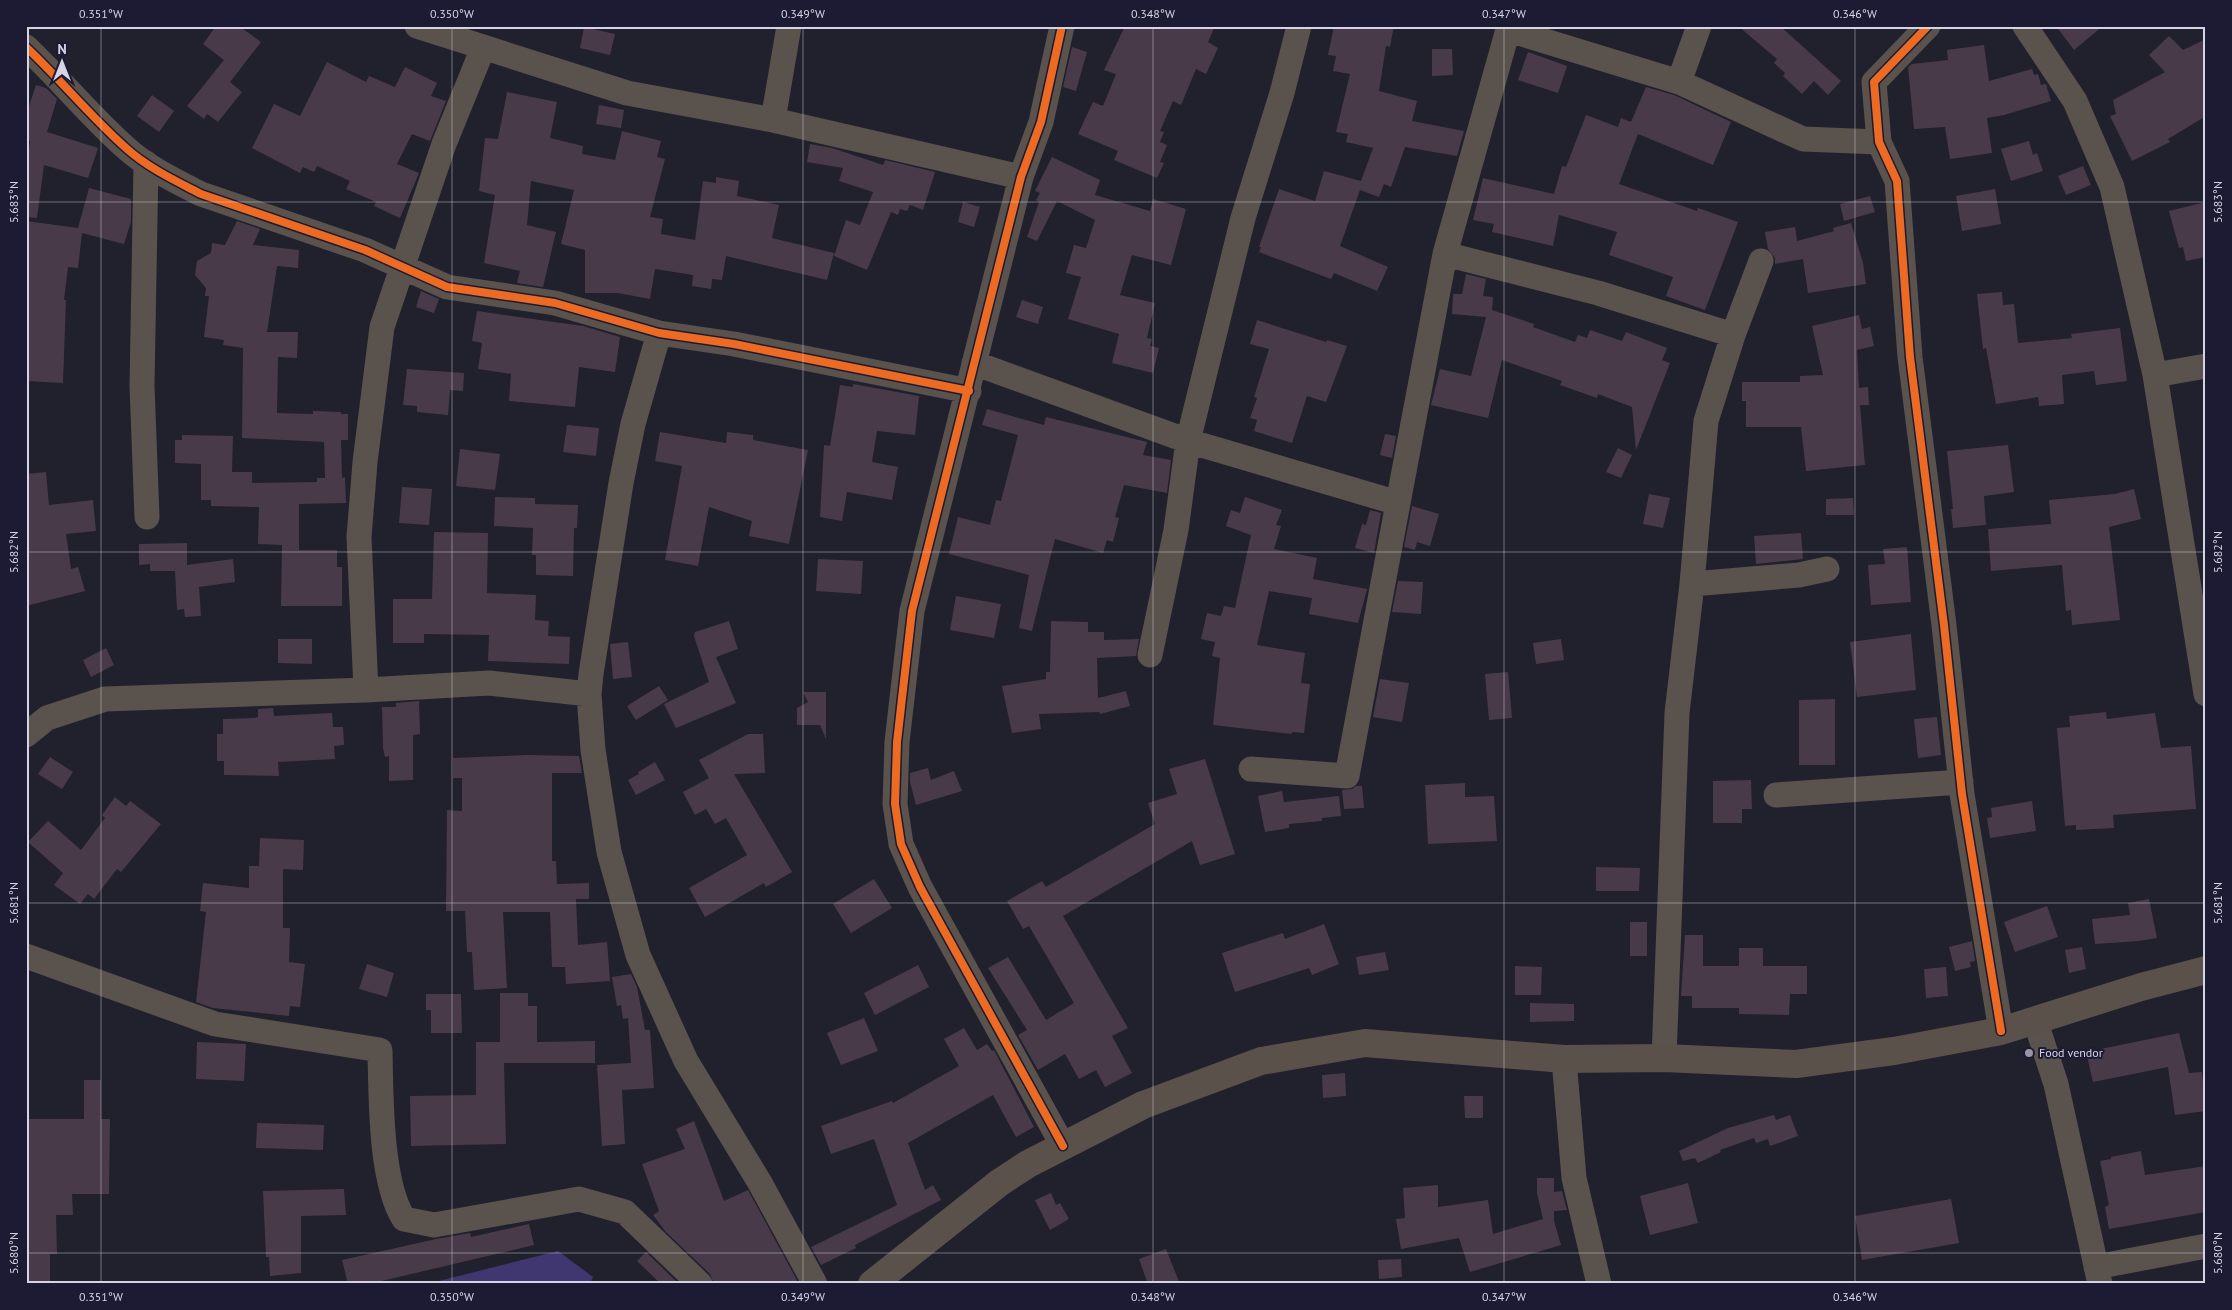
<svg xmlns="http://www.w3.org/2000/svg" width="2232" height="1310" viewBox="0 0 2232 1310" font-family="'PT Sans',sans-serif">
	<rect width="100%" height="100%" fill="#21202d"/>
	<!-- green -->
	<path fill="#403670" d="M558,1251L593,1277L590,1284H427Z"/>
	<!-- building -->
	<path fill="#493a49" d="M216,26H239L261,42L230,82L242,92L218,122L207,114L204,119L187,106L224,60L203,44Z
		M1125,26H1215L1208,42L1218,48L1206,74L1196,69L1181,105L1173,101L1160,131L1164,132L1160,142L1167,145L1160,162L1164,163L1157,178L1114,160L1118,151L1078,134L1093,102L1103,106L1116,74L1104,70Z
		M1334,26H1394L1390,47L1386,46L1379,91L1417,101L1412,121L1464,131L1457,156L1405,147L1391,187L1384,184L1379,197L1360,190L1340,246L1388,267L1377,291L1334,273L1331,279L1259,252L1261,247H1259L1279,189L1315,201L1324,171L1361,181L1373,148L1346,142L1348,134L1336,132L1350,74L1333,71L1336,56L1328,55Z
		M1738,26H1780L1841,81L1828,95L1814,81L1802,94L1783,76L1785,73L1774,63L1777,59Z
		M2056,26H2103L2074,50Z
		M584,27L615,34L610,55L580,48Z
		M2169,36L2183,50L2206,39V116L2168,139L2170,142L2132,161L2110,116L2116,114L2113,100L2165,72L2149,55Z
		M1984,45L1989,81L2032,69L2034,75L2038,74L2041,85L2046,84L2051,101L2004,115L1987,118L1992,153L1950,159L1945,127L1914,129L1908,67L1912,64L1948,60L1947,50Z
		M1072,47L1087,52L1076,91L1063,87Z
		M1432,49H1452L1453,75L1432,76Z
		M1528,52L1567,66L1558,93L1518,80Z
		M327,62L366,82L369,76L395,87L405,67L437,83L431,96L446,101L430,141L412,134L397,164L419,173L400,218L374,206L376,202L346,189L350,181L317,166L314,172L303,167L300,173L252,148L274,104L300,116Z
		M36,85L46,88L57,99L47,132L98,148L88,178L44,165L37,218L26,217V171L30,141L26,140V115Z
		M1646,87L1674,95L1731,122L1713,165L1638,134L1619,184L1697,211L1698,208L1738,222L1705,310L1666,296L1673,277L1609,255L1617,232L1559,215L1553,246L1492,232L1494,224L1473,220L1483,178L1554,194L1562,166L1566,167L1586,115L1618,127L1621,118L1631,122Z
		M507,92L557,102L550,138L583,146L582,154L615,160L622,131L661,141L657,157L665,159L650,217L663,219L661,234L695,240L703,181L716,183V177L739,181L737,196L779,205L772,238L834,253L827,280L726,256L722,280L712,279L711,289L692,286L693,275L655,269L650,299L618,293H585V250L561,244L574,190L531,181L527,225L556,232L543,287L517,283L520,271L484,263L495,195L479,191L485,138L498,139Z
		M152,95L174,111L159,132L137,116Z
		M599,105L624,110L621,128L596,124Z
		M2029,141L2033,155L2037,153L2043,171L2011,181L2001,149Z
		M810,144L832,148L883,165L885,160L935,172L923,210L910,205L907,211L900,209L898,215L891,212L867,270L834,256L846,220L860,225L873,192L839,181L843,168L807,162Z
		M1052,157L1100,180L1095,195L1150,211L1153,199L1186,209L1171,265L1132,255L1120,295L1155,303L1147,338L1152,339L1150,346L1159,348L1153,373L1112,363L1119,334L1068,319L1081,277L1066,273L1074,245L1086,248L1095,220L1057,201L1037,241L1027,237L1039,202L1036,200L1040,193L1035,191Z
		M2083,166L2091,185L2066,195L2058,176Z
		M89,188L131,199V222L124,244L82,233L78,268L68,267L64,300H66L63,383L26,381V221L78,228Z
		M1995,189L2001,224L1962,231L1956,196Z
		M1870,196L1875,212L1844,221L1840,204Z
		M963,202L980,207L974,227L958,222Z
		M2206,202V257L2186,261L2183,247L2179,248L2169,211Z
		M237,221L260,229L253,245L299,250L298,268L277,266L267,332H298L297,358L278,357L277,413L313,414V411L341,412V414H348V440H341L342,478L345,477L346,503L299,504V550H337V567H342V606H281L282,545L258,544L259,507L211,506V500H201V464L175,463V440H182V435L233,436L232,472H252V483L317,482V478H325L324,442L242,438L243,348L223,345L224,340L204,337L209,296H205L206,288L195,275L197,261L211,253L212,243L225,245Z
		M1851,223L1863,263L1866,284L1808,293L1803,259L1775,264V258L1768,249L1765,232L1795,227L1797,241L1834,231L1833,228Z
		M1466,274L1486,279L1483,296L1493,297L1492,310L1534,324L1533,327L1575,342L1578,335L1587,338L1590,330L1622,341L1626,332L1667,348L1662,360L1670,363L1636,450L1632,407L1598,394L1597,398L1560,385L1562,381L1502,360L1488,418L1431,405L1440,369L1471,376L1486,317L1452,314L1453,294H1462Z
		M421,291L439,299L434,313L416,307Z
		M2002,292L2003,305L2014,304L2018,343L2072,338L2071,334L2120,328L2127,381L2096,385L2094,371L2062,375L2064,404L2039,406L2038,397L1996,404L1986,348L1983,349L1977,294Z
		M1022,300L1043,307L1038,324L1016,317Z
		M477,311L583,326L620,337L615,372L579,367L575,407L509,401L511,374L478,369L482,343L472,341Z
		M1859,315L1862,329L1870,327L1874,346L1857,350L1859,388L1868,387L1869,405H1860L1865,465L1806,471L1801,427H1746V401H1742V382H1800V376L1823,375L1812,326Z
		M1257,320L1326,342L1327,340L1347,346L1326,402L1307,396L1292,443L1254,431L1257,420L1250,418L1257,398L1254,397L1269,349L1250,344Z
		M407,369L464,373L463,391L450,390L448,415L417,412V406L403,405Z
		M853,384L919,396L915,435L877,431L872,462L898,467L892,500L847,492L842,521L820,517L824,445L830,446L840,385L853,387Z
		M987,409L1044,425L1046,417L1147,442L1143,455L1171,460L1167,493L1124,485L1115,517L1119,518L1113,542L1107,540L1103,553L1055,539L1032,631L1019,628L1029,575L949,554L958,517L990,525L996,500L1001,501L1018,435L982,425Z
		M567,425L599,428L596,456L563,452Z
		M660,432L726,443L727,432L753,435V440L808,450L789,544L749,536L752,521L709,507L698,566L665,560L682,466L655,461Z
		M1385,434L1396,436L1392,458L1380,455Z
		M2008,445L2014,492L1984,496L1986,525L1953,528L1951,509H1953L1947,451Z
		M1618,448L1632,455L1621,478L1606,472Z
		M460,449L500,454L495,490L456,486Z
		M46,472L49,505L93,500L96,531L66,534L71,569L78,567L85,591L26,606V474Z
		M402,487L432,489L429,525L399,523Z
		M2134,489L2141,519L2109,527L2120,620L2072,625L2071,610L2066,611L2062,565L1991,571L1988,529L2051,524L2049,500L2115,494Z
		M1649,494L1670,498L1663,528L1643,524Z
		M495,497L535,498V504L578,505L577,528H574L573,576L536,575V555H532L533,528L494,526Z
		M1245,497L1282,510L1276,525L1281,526L1274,549L1317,558L1313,579L1367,589L1358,623L1309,614L1312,598L1269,591L1257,645L1305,653L1301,683L1310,684L1304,733L1292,732V734L1213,725L1220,658L1212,656L1215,642L1201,639L1207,613L1221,616L1224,606L1235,608L1251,535L1226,526L1231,510L1240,513Z
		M1853,498L1854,515H1826V499Z
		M1412,506L1439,514L1430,546L1417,542L1415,550L1404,547Z
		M1370,510L1381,513L1374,553L1355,548L1362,524L1366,525Z
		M434,532L488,533L487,593L536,595L535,620L549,621L548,636L570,637L569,664L488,661L489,635L424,634V643H393V599H432Z
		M1801,533L1803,559L1756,564L1754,536Z
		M187,543V565L233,559L235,582L199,587L201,616L185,617L184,609L177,610L175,571H150V564L139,565V544Z
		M1907,547L1911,602L1871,605L1868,565L1885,564L1883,549Z
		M818,559L863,561L861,594L816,591Z
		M1398,581L1423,582L1421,614L1392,612Z
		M956,596L1001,604L994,638L950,630Z
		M729,621L738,649L716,657L736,703L676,728L664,704L709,682L694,636L695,632Z
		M1051,621L1088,622V632H1104V640L1139,639L1136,656L1097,658L1098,698L1126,691L1130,706L1100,714L1098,709L1099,712L1039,714L1041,729L1012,733L1002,686L1046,679V672H1050Z
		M1911,634L1916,690L1857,697L1850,642Z
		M278,639H312V664L278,663Z
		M1561,639L1564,660L1536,664L1533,643Z
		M628,642L632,677L613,679L610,644Z
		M106,648L114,665L91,677L83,660Z
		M1508,672L1512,718L1489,720L1485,674Z
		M1380,679L1409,683L1402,722L1373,717Z
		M659,686L668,700L636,720L627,706Z
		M803,692H826V739L820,725H797V708L808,702Z
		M1835,699V765H1799V700Z
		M419,701L420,734L413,735V780L389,781V756L385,757L383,748L382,707H396V703Z
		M273,708L274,716L332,713L333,727H343L344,745L334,746L335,759L278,762L279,776L224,775V761H217V734H223V719L255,718L258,717V709Z
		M2106,712L2107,719L2155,713L2161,748L2191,746L2196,809L2113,815L2114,828L2076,830V825L2065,826L2057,728L2070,727L2069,716Z
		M1937,717L1941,755L1918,758L1914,719Z
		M748,734H763L765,773L734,774L792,872L766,887L764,883L705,917L689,888L747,855L726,818L715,824L706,809L695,815L683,792L709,778L699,760Z
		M527,755L579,756L582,773H552V861H556L557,884L589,883V899H576L578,945L607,942L610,981L566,984L565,967H552L550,912H503L507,988L474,990L472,952H467L465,911H446L447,810L462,811V778H453V758Z
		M50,757L73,772L62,789L38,774Z
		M1205,759L1235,854L1200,865L1192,841L1063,916L1128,1028L1112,1036L1132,1073L1105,1087L1096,1070L1079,1079L1065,1054L1038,1070L1018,1035L1027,1030L988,968L1008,957L1046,1020L1074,1003L1029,926L1023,929L1007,901L1042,881L1046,887L1155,824L1148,803L1177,794L1169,769Z
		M655,762L665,780L636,795L628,780L639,774L638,772Z
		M928,768L931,780L954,771L962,791L916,805L910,782V773Z
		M1751,780L1752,809H1742V823H1713V781Z
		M1465,783V797L1494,796L1497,841L1428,844L1425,785Z
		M1356,786H1362L1364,808L1344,809L1342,790L1352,789Z
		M1282,791L1284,802L1339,796L1341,816L1322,818V821L1289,824V828L1265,832L1258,796Z
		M115,797L126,806L130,801L161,824L121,872L117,869L94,899L88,894L80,904L54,885L63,873L28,842L48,821L81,850L105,818L102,815Z
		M2032,801L2036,831L1990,838L1987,818L1992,817L1991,808Z
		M260,838L304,840L303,870L283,869V928H290L289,962L305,964L300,1007L290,1006L289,1016L213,1008L196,1002L206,912L200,911L203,883L249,888V866H259Z
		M1596,867L1640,868L1639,891H1596Z
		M874,879L892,908L851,933L833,904Z
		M2149,899L2157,938L2139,941L2095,944L2092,919L2130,915L2128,903Z
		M2047,906L2058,937L2015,952L2004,922Z
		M1630,922H1647V956H1630Z
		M1324,924L1339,964L1312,975L1309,968L1235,992L1222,953L1283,933L1285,939Z
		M1685,935H1703V966H1739V948H1763V966H1807V994H1790L1789,1015L1739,1014V1008H1692V996H1681Z
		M1972,941L1975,961L1970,962L1971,967L1955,971L1949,947Z
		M2082,947L2086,969L2069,973L2065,950Z
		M1385,952L1389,970L1359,975L1356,957Z
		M367,964L394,973L387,997L359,989Z
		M918,965L929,987L875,1015L864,993Z
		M1515,966L1542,967L1541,995H1515Z
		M1946,967L1948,996L1926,998L1924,969Z
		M631,974L637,987L645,1030H650L654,1088L622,1090L625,1144L602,1146L597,1065L631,1063L628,1018L623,1019L621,1005L617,1006L612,977Z
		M500,993H528V1006H537V1042L595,1041V1063H504L506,1144L411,1146L410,1096L476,1095V1042H500Z
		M426,994H461L462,1033H431V1010H426Z
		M1530,1003L1574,1004V1021L1530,1022Z
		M864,1018L878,1051L841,1065L827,1033Z
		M964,1028L977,1050L987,1044L992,1051L994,1050L1034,1127L1016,1137L993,1095L908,1143L925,1190L933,1185L941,1200L855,1245L856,1248L821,1265L811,1247L897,1205L874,1139L831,1154L821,1126L892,1101L893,1103L959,1066L944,1039Z
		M2179,1033L2189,1073L2202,1072L2203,1082L2206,1081V1111L2175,1115L2168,1067L2093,1082L2086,1052Z
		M197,1042L246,1044L244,1081L196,1079Z
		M1345,1073L1346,1096L1323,1098L1322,1075Z
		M84,1080H101V1119H110L109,1194H72L73,1215H56L57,1254H50V1284H26V1119H84Z
		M1464,1096H1483V1118H1465Z
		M1774,1115L1776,1120L1790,1115L1798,1136L1770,1146L1768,1139L1756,1143L1754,1138L1720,1150L1721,1152L1698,1163L1695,1158L1683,1161L1679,1151L1728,1128Z
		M694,1121L724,1201L748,1190L798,1282L796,1284H714L710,1274L666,1232L653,1215L659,1211L642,1164L685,1149L676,1129Z
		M257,1123L324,1125L323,1150L256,1148Z
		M2141,1151L2145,1175L2206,1166V1212L2109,1229L2105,1207L2109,1205L2100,1161L2111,1159V1157Z
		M1537,1178H1554V1192L1562,1191L1567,1210L1554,1211V1221L1561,1245L1470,1272L1459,1238L1401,1249L1396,1219L1405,1218L1403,1188L1438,1185V1207L1488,1200L1493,1234L1543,1219L1537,1193Z
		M1688,1183L1698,1223L1650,1235L1640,1196Z
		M344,1189L346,1215L301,1216V1273L270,1276L269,1257H266L263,1191Z
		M1051,1193L1056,1205L1060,1203L1069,1219L1050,1230L1035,1200Z
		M1951,1199L1959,1243L1862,1260L1855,1216Z
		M529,1224L534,1245L369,1284H348L342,1260L436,1239L470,1233L471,1237Z
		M1166,1249L1180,1284H1148L1139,1259Z
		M646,1252L679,1284H661L637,1261Z
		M1401,1259L1402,1277L1379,1279L1378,1260Z"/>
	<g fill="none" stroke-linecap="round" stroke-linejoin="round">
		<!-- street -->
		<path stroke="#59524d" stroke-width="25" d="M417,26L627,93L773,120L1021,177
			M1062,26L1041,122L1021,177L912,611L897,742L895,804L901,844L920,887L1063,1146
			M1509,26L1445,254L1598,293L1733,335
			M1928,26L1874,82L1879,142L1897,181L1910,357L1944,625L1962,794L2001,1031
			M2025,26L2075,101L2112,187L2155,375L2206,694
			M1509,30L1679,82L1803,139L1879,142
			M26,47C61,80 91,117 126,148C148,168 176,181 201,194L365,250L447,287L555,303L659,333L734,344L969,391
			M1679,82L1699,26
			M773,120L789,26
			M146,163L142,386L147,517
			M659,333L633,424L621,483L591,674L589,694L593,750L609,852L638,955L686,1061L760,1183L815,1284
			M974,363L1188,441L1398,503L1347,776L1251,769
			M2155,375L2206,366
			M1398,503L1445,254
			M1692,584L1799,575L1827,569
			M1150,655L1176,530L1188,441L1243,218L1282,93L1299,26
			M366,690L359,537L365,462L382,327L444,144L483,48
			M26,735L47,718L105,699L366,690L489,683L589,694
			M1776,795L1961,782
			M26,956L215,1024L380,1050C381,1095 380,1182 404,1219L434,1225L579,1199L625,1212L700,1284
			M2035,1020L2056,1084L2100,1284
			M1664,1058L1677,713L1692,584L1706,421L1733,335L1761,261
			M1564,1059L1574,1178L1599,1284
			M2096,1267L2206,1246"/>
		<!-- secondary -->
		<path stroke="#5a514a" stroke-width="28" d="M872,1284L999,1183L1028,1164L1143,1105L1261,1061L1365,1043L1564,1059L1664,1058L1796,1064L1894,1051L2001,1031L2141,987L2206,970"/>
		<defs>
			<path id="cycleway" d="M1062,26L1041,122L1021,177L912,611L897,742L895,804L901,844L920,887L1063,1146
				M1928,26L1874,82L1879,142L1897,181L1910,357L1944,625L1962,794L2001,1031
				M26,47C61,80 91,117 126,148C148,168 176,181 201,194L365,250L447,287L555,303L659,333L734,344L969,391"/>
		</defs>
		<!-- cycleway casing -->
		<use href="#cycleway" stroke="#1d1a33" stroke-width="11"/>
		<!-- cycleway -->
		<use href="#cycleway" stroke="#ed6a23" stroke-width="8"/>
	</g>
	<!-- ticks -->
	<path fill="none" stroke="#d5d4e5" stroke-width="1" stroke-opacity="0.45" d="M101,26V1284M452,26V1284M803,26V1284M1153,26V1284M1504,26V1284M1855,26V1284M2205,26V1284M26,202H2206M26,552H2206M26,903H2206M26,1253H2206"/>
	<!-- markers -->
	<circle fill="#9695a5" stroke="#1d1a33" stroke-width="2" cx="2029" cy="1053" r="5"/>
	<g text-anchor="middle" stroke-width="4" stroke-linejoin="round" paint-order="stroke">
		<!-- poi labels -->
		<g font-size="12" fill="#d5d4e5" stroke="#1d1a33" text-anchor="start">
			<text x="2039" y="1057">Food vendor</text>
		</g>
	</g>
	<!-- border -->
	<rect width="2232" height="1310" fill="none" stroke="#1d1a33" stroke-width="55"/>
	<!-- north arrow -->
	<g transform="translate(62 62)" stroke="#1d1a33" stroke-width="4" paint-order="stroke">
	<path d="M0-4L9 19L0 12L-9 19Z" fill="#d5d4e5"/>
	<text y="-8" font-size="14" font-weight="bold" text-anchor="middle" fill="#d5d4e5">N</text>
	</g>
	<rect x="28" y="28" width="2176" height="1254" fill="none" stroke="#d5d4e5" stroke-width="2"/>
	<g font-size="12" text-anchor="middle" fill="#d5d4e5">
		<text x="101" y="18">0.351°W</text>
		<text x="452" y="18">0.350°W</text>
		<text x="803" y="18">0.349°W</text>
		<text x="1153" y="18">0.348°W</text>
		<text x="1504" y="18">0.347°W</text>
		<text x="1855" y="18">0.346°W</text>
		<text transform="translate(14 202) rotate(-90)" y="4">5.683°N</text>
		<text transform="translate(2218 202) rotate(-90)" y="4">5.683°N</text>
		<text transform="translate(14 552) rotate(-90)" y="4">5.682°N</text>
		<text transform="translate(2218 552) rotate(-90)" y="4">5.682°N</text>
		<text transform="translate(14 903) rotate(-90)" y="4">5.681°N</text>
		<text transform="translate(2218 903) rotate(-90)" y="4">5.681°N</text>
		<text transform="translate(14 1253) rotate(-90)" y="4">5.680°N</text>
		<text transform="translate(2218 1253) rotate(-90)" y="4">5.680°N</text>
		<text x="101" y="1301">0.351°W</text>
		<text x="452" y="1301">0.350°W</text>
		<text x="803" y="1301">0.349°W</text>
		<text x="1153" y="1301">0.348°W</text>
		<text x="1504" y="1301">0.347°W</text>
		<text x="1855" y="1301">0.346°W</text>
	</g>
</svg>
